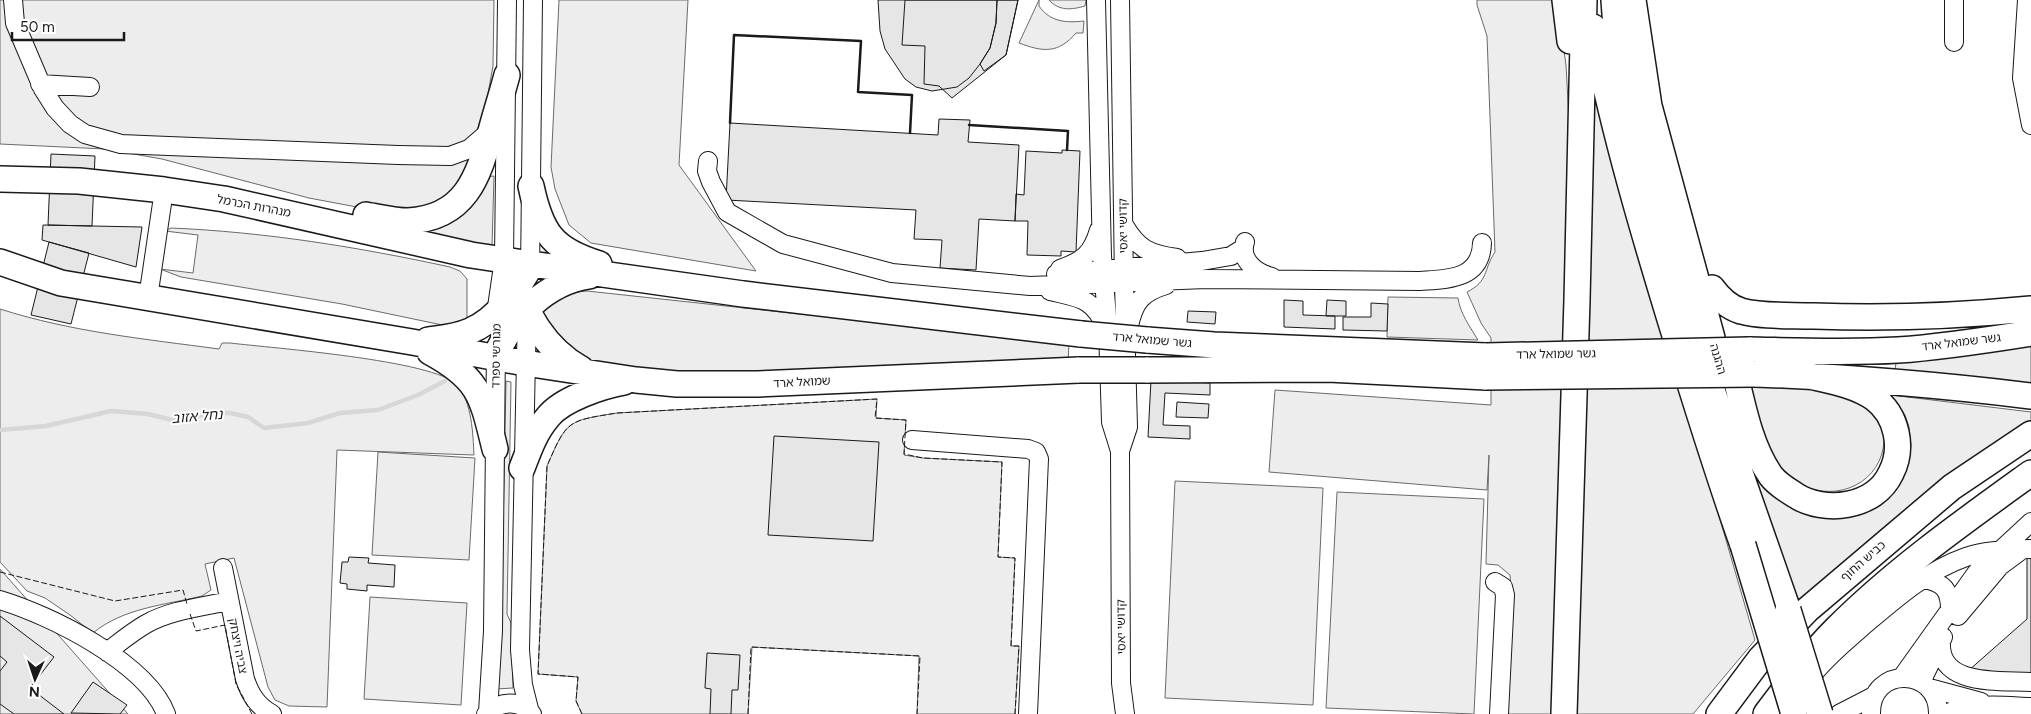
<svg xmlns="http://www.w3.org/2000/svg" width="2031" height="714" viewBox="0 0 2031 714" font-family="Figtree,'Noto Sans Hebrew',sans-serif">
	<rect width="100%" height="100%" fill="#fff"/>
	<!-- green -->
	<path fill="#ededed" stroke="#6a6a6a" d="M0,0H494L493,66L483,121L477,148L450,201L394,214L309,198L162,159L105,149L0,144Z
		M559,0H688L679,165L756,271L591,243L569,225L555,189L551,167Z
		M1039,0V6C1050,22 1066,23 1084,21L1083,33H1076C1058,54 1043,52 1019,43Z
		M1049,0H1086L1085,6C1071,10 1059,11 1049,0Z
		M1477,0H1557L1566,65L1573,193L1557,714H1502L1511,588L1510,575L1498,565L1486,564L1489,455L1487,490L1269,472L1275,390L1491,405V338L1481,323L1467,292C1489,281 1483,270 1495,252L1487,36L1477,5Z
		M1594,85L1755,640L1693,714H1574Z
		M494,176L492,246L440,240L405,228L483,177Z
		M171,228C265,232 358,247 450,267L460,271L467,279V320L447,326L342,304L181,277L160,269L193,273L198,235L165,231Z
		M587,291L1069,343L1068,364L690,375L600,366L572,353L538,311L565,293Z
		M1388,297L1458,298C1460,313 1470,327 1478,340L1387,337Z
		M0,309C72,332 145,339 219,349L222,343H230C271,348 435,360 457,385C472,401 473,435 474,455L337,450L327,707L289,706L275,700L268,687L234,558L205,564L211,590L202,596C165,605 123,608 93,633L70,615L45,598L27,591L0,562Z
		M2031,340V387L1894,375L1897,357Z
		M1745,377L1842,391L1879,415C1881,421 1884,427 1884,433C1887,476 1847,501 1808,488C1789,481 1771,462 1761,445C1754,434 1748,392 1745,377Z
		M506,381L511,382L507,614L511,623L513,688L496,689L501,628Z
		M1891,395L2031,412V421C1945,472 1868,538 1796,606L1745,443L1783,496L1884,501L1903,479L1911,445L1909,427L1905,415Z
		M877,399L876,418L906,420L904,455L923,458L1002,462L998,557L1015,558L1011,646H1019L1015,714H917L919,656L752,647L748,714H582L576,701L578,677L538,674L547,466C567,420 567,421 617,413Z
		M378,452L475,458L469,560L372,555Z
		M1175,481L1323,488L1313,705L1165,698Z
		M1337,492L1484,499L1474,714L1326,708Z
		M0,569L128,714H0Z
		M370,597L467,603L461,705L364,699Z"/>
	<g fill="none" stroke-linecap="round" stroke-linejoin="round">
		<!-- stream -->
		<path stroke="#d7d7d7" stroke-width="4.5" d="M0,430L46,426L111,411L148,414L172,420L217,413H230L248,417L264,428L308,423L340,413L378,410L418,395L445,381"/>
	</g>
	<!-- building -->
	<path fill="#e6e6e6" stroke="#1a1a1a" d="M878,0H997L996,23L990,48L980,64L969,78L957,87L932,91L916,87L905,79L885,49L880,31Z
		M905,0H1018L1006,55L952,98L939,86L924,84L925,46L902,45Z
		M997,0H1018L1006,55L984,71L980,64L990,48L996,23Z
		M939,119L970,120L968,142L1019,145L1015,221L979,219L976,270L940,268L942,240L914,239L916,210L726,200L730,123L938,135Z
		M1062,150L1080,151L1076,252L1061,251V256L1027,255L1028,221H1015L1016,194L1024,195L1026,151L1062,153Z
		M51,154L95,156L92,226L48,225Z
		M43,225L142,227L136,267L42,240Z
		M49,242L89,253L71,324L31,315Z
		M1284,300L1303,301V315L1335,316V329L1284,327Z
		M1327,300L1346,301V316H1326Z
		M1371,303L1388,304L1387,331L1343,330V317H1371Z
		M1188,311L1216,312L1215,324L1187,322Z
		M1151,380L1210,383V395L1165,393L1163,425L1190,426V439L1148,437Z
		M1177,402L1209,404L1208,418L1176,417Z
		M774,436L879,442L873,541L768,535Z
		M2027,553L2031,554V675L1968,671L2027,619Z
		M349,557L369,558L368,563L395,565L394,587L367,585V591L347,589V584L340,583L342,562H348Z
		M0,616L54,657L30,688L64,714H14L0,704V671L7,662L0,656Z
		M707,653L740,655L738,690H732L731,714H710L711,689L705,688Z
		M93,682L127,705L120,714L71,713Z"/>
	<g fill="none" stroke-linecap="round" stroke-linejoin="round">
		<defs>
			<path id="minor" d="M13,0L15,23L43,89L55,108L70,124L85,134L121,144L144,145L398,155L450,156L469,149L491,130
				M1096,0L1102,256L1108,330L1111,422L1120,451L1121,683L1125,714
				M1954,0V42
				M2027,0L2022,78L2031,125
				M40,84L90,87
				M708,161L707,171L711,182L727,212L783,244L892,273L1030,286L1206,279L1420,281C1447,279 1481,280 1482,243
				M1124,225C1138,249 1149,254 1177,258
				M1245,242C1239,260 1256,273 1272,277
				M1060,269C1083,261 1092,254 1099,230
				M530,274L533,0
				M1056,274L1202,261L1231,256L1242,249
				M1050,291C1079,298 1092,297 1106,327
				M148,298L164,190
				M527,310L520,650L523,685L529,709
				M496,314L504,259L507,0
				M1129,326C1134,302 1142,292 1166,285
				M912,440L1028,449L1036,452L1039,459L1028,714
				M1120,451L1128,427L1124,283L1120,0
				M223,568L245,679C250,694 257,706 272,714
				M1924,579C1944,583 1950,590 1950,610
				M1495,582L1503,587L1505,595L1499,714
				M0,600C50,615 147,663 166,714
				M1958,616L2000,566L2023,549
				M1941,641C1938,687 1999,680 2031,682
				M107,652C120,642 132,632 146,624C170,610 202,607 229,601
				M1902,677L1977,572L2031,522
				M1810,678C1825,658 1844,643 1862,627C1894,600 1926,571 1966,557C1986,550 2011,549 2031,549
				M1921,682L1943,637
				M1929,688L1981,702
				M486,714L488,712L493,631L496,347
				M486,714C499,701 520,699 532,714
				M1839,714L1874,696
				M1871,714C1870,665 1939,667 1938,714
				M1946,714C1972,702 2003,706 2031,707"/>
			<path id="highway" d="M1565,0L1570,41
				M1614,0C1619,88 1645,175 1670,258C1706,377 1747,493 1788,610
				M1633,0L1649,106L1712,338
				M1593,27C1614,134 1645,238 1677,342C1698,410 1719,478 1743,545
				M0,179L79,181L164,190L224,199L471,255L531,264L743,294L1081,334
				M531,186C541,233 553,250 599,264
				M366,215C379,217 394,221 408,221C465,218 478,178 491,131C496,112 502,94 507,75
				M0,262L61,283L412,342L525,363L636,380L677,384H758L1079,370
				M511,275C528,314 542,347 581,369
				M1712,288C1720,299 1728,307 1741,311C1764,317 1790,315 1814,316C1887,319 1958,316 2031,309
				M428,340C442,338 456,337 470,331C497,320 518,290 531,264
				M1147,340L1214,345L1486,356
				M1749,350C1799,351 1849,353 1898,350C1943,347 1987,340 2031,333
				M430,352C480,379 482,396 495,449
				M1730,354C1741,394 1747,442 1771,476C1777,484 1787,490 1795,495C1824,514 1875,508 1891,473C1904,448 1897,415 1874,398C1855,385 1831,381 1810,376
				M496,357C510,318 547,282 589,276
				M1146,370L1328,369L1486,377
				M1755,374C1848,377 1939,385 2031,396
				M522,468C529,450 535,432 548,417C562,399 602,386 624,382
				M1564,714L1577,300L1584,0
				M1719,714L1760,659L1807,610L1952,487L2031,434
				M1766,714C1788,685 1810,655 1836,629C1895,570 1963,522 2031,473"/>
		</defs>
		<!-- minor casing -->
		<use href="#minor" stroke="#1a1a1a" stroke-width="20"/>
		<!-- highway casing -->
		<use href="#highway" stroke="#1a1a1a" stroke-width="28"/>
		<!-- minor -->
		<use href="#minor" stroke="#fff" stroke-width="18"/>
		<!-- highway -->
		<use href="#highway" stroke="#fff" stroke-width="25"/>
		<defs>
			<path id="highway-bridge" d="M1081,334L1147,340
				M1486,356L1749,350
				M1079,370H1146
				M1486,377L1755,374
				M1743,545L1794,714
				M1788,610L1820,714"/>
		</defs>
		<!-- highway-bridge casing -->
		<use href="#highway-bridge" stroke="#1a1a1a" stroke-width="28" stroke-linecap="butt"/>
		<!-- highway-bridge -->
		<use href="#highway-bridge" stroke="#fff" stroke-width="25"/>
		<!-- fence -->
		<path stroke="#1a1a1a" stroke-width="1" stroke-dasharray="6 2.5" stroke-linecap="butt" d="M0,572L115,601L183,590L187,604
			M190,614L196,631L225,625L236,684L252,714
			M582,714L576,701L578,677L538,674L547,466C567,420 567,421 617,413L877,399L875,418L906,420L904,454L923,458L1002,462L998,557L1015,558L1011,646H1019L1015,714
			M748,714L751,647L920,656L917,714"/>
		<!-- wall -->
		<path stroke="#1a1a1a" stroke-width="2.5" d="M730,123L734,35L861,41L858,92L912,95L910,133
			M969,125L1068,131L1067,150"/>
	</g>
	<g text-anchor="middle" stroke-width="4" stroke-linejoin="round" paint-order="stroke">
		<!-- street labels -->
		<g font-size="12" fill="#1a1a1a" stroke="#fff">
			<text transform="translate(254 206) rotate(11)" y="4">מנהרות הכרמל</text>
			<text transform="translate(1123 226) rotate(-91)" y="4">קדושי יאסי</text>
			<text transform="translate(1152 340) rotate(5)" y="4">גשר שמואל ארד</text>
			<text transform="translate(1961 342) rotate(-7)" y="4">גשר שמואל ארד</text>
			<text transform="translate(1556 354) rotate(-1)" y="4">גשר שמואל ארד</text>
			<text transform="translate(496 356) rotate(-89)" y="4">מגורשי ספרד</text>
			<text transform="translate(1718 359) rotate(74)" y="4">ההגנה</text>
			<text transform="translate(802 382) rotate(-3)" y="4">שמואל ארד</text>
			<text transform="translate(1863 561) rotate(-41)" y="4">כביש החוף</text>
			<text transform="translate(1121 627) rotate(-91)" y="4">קדושי יאסי</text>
			<text transform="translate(238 646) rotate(79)" y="4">צביה ויצחק</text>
		</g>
		<!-- water labels -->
		<g font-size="14" font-style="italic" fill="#1a1a1a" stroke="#fff">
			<text transform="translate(197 416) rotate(-5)" y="5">נחל אזוב</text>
		</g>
	</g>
	<!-- north arrow -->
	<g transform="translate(35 679) rotate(183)" stroke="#ffffff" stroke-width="4" paint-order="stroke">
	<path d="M0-4L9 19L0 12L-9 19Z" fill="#1a1a1a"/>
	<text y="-8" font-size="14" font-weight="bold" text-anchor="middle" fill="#1a1a1a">N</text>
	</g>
	<!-- scale -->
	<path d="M12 32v8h112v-8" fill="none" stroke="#1a1a1a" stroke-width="2.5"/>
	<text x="20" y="32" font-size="15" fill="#1a1a1a" stroke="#ffffff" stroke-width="4" paint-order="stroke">50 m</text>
</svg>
